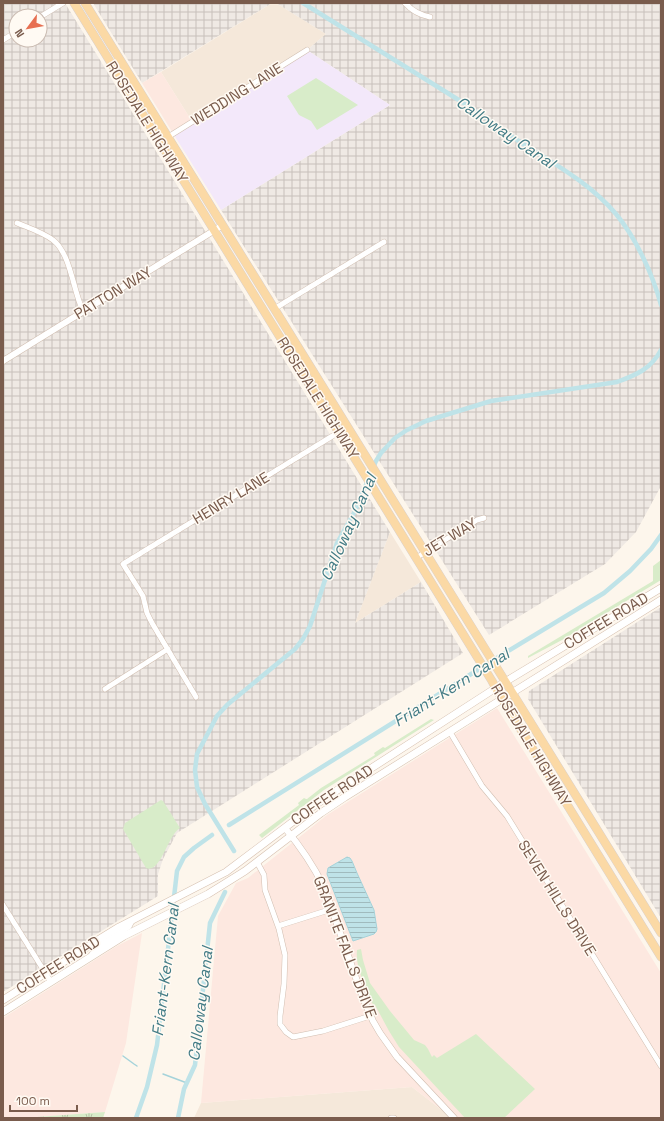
<svg xmlns="http://www.w3.org/2000/svg" width="664" height="1121" viewBox="0 0 664 1121" font-family="'Space Grotesk',sans-serif">
	<defs>
		<pattern id="industrial-grid" width="8" height="8" patternUnits="userSpaceOnUse"><rect width="8" height="8" fill="#efe9e4"/><path d="M0 4h8M4 0v8" fill="none" stroke="#c7c0bb"/></pattern>
		<pattern id="park-tufts" width="24" height="20" patternUnits="userSpaceOnUse"><rect width="24" height="20" fill="#d8ecc9"/><path d="M3 7l-1-3M5 7V3M7 7l1-3M15 17l-1-3M17 17v-4M19 17l1-3" fill="none" stroke="#b4c2a5"/></pattern>
		<pattern id="water-rules" width="6" height="5" patternUnits="userSpaceOnUse"><rect width="6" height="5" fill="#bfe3e8"/><path d="M0 2.5h6" fill="none" stroke="#a0bbbe"/></pattern>
	</defs>
	<rect width="100%" height="100%" fill="#fdf6ec"/>
	<!-- residential -->
	<path fill="#f5e8da" d="M272,3H276L326,34L307,50L193,123L161,72Z
		M390,532L421,582L355,623Z
		M412,1087L452,1118H194L201,1103Z"/>
	<!-- commercial -->
	<path fill="#fde8e0" d="M161,72L193,123L174,135L142,83Z
		M497,708L661,973V1118H452L412,1087L201,1103L218,916L236,883L248,878L327,815Z
		M142,933L126,1043L105,1112L23,1118H3V1018L117,946Z"/>
	<!-- industrial -->
	<path fill="url(#industrial-grid)" fill-rule="evenodd" d="M3,3H65L390,532L355,623L421,582L463,653L177,833L163,859L158,874V896L3,992ZM16,16H40V40H16Z
		M93,3H272L142,83Z
		M276,3H661V486L636,532L605,564L489,635L221,210L390,105L307,50L326,34Z
		M661,607V918L528,699L529,691Z"/>
	<!-- education -->
	<path fill="#f3e8fa" d="M307,50L390,105L221,210L174,135Z"/>
	<!-- green -->
	<path fill="#d8ecc9" d="M316,78L358,105L317,130L311,121L299,115L287,96Z
		M661,560V580L562,640L528,658V656L653,581V566Z
		M431,719L434,720L324,790L262,838L259,835L299,805L298,803L304,798L306,799H307L321,788L375,755L374,753L383,747L385,748Z
		M161,800L163,801L180,828C169,835 163,863 152,868C149,869 149,869 146,868L123,829L125,823Z
		M361,949L363,960L370,983L390,1011L414,1040L425,1045L428,1049L432,1057L434,1055L437,1058L476,1034L535,1089L504,1118H465L399,1047L389,1031L375,1005L372,1003C366,987 355,968 357,950Z"/>
	<!-- park -->
	<path fill="url(#park-tufts)" d="M105,1112L103,1118H23Z"/>
	<!-- water -->
	<path fill="url(#water-rules)" stroke="#a5d3da" d="M347,857L350,858L352,861L357,873L374,910L377,929L376,932L374,934L353,941L327,874L328,868Z"/>
	<g fill="none" stroke-linecap="round" stroke-linejoin="round">
		<!-- stream -->
		<path stroke="#a5d3da" stroke-width="1.5" d="M123,1056L134,1064L137,1066
			M163,1074L187,1083"/>
		<!-- canal -->
		<path stroke="#bfe3e8" stroke-width="4.5" d="M303,3C356,36 409,69 462,102C480,114 499,127 517,140C551,162 589,182 616,214C636,238 653,275 661,305
			M229,825L500,656L604,593L630,571L651,549L661,535
			M234,851L205,804L197,787L195,770L197,754L217,716L227,705L295,649L303,639L310,626L337,543L355,511L376,461L381,453L395,438L407,430L426,421L491,401L617,382C636,375 651,369 661,350
			M136,1118L147,1087L157,1045L177,871L184,857L194,848L212,835
			M178,1118L184,1089L195,1065L210,923L225,892"/>
		<defs>
			<path id="minor" d="M405,3C412,11 420,15 430,17
				M40,17L63,3
				M3,40L16,32
				M168,137L307,50
				M17,223C29,228 42,232 53,240C71,254 73,291 83,311
				M274,309L384,242
				M416,558L477,520L484,518
				M105,689L168,649
				M196,697L152,623L147,613L143,596L123,564L339,432
				M450,732L482,786L507,816L661,1066
				M257,862L264,875L265,890L279,929L285,955L284,984L280,1016V1024L286,1032L293,1037L323,1031L370,1016
				M3,905L51,982
				M278,926L332,909
				M92,954L100,945L129,927L132,921
				M391,1118H394"/>
			<path id="tertiary" d="M3,361L223,225
				M285,828C300,846 313,865 324,887L363,998L373,1021L380,1033L397,1057L454,1118"/>
			<path id="secondary" d="M3,1000L98,940L119,927L226,872L315,805L339,789L505,682L661,588
				M3,1012L124,936L208,894L245,871L321,813L345,797L661,600"/>
			<path id="primary" d="M74,3L492,681L502,699L661,957
				M85,3L661,933"/>
		</defs>
		<!-- minor casing -->
		<use href="#minor" stroke="#d1beb0" stroke-width="6"/>
		<!-- tertiary casing -->
		<use href="#tertiary" stroke="#d1beb0" stroke-width="7"/>
		<!-- secondary casing -->
		<use href="#secondary" stroke="#d6c0b0" stroke-width="8"/>
		<!-- primary casing -->
		<use href="#primary" stroke="#dad1cd" stroke-width="9"/>
		<!-- minor -->
		<use href="#minor" stroke="#fff" stroke-width="5"/>
		<!-- tertiary -->
		<use href="#tertiary" stroke="#fff" stroke-width="6"/>
		<!-- secondary -->
		<use href="#secondary" stroke="#fff" stroke-width="7"/>
		<!-- primary -->
		<use href="#primary" stroke="#fbd9a5" stroke-width="8"/>
	</g>
	<g text-anchor="middle" stroke-width="3" stroke-linejoin="round" paint-order="stroke">
		<!-- street labels -->
		<g font-size="15" fill="#7a5c4d" stroke="#fffaf3">
			<text transform="translate(237 94) rotate(-32)" y="5">WEDDING LANE</text>
			<text transform="translate(147 122) rotate(58)" y="5">ROSEDALE HIGHWAY</text>
			<text transform="translate(113 293) rotate(-31)" y="5">PATTON WAY</text>
			<text transform="translate(318 398) rotate(58)" y="5">ROSEDALE HIGHWAY</text>
			<text transform="translate(231 498) rotate(-31)" y="5">HENRY LANE</text>
			<text transform="translate(450 537) rotate(-31)" y="5">JET WAY</text>
			<text transform="translate(606 621) rotate(-31)" y="5">COFFEE ROAD</text>
			<text transform="translate(531 745) rotate(59)" y="5">ROSEDALE HIGHWAY</text>
			<text transform="translate(332 795) rotate(-34)" y="5">COFFEE ROAD</text>
			<text transform="translate(557 898) rotate(58)" y="5">SEVEN HILLS DRIVE</text>
			<text transform="translate(345 947) rotate(69)" y="5">GRANITE FALLS DRIVE</text>
			<text transform="translate(58 965) rotate(-32)" y="5">COFFEE ROAD</text>
		</g>
		<!-- water labels -->
		<g font-size="16" font-style="italic" fill="#437c86" stroke="#fffaf3">
			<text transform="translate(506 132) rotate(34)" y="6">Calloway Canal</text>
			<text transform="translate(348 527) rotate(-66)" y="6">Calloway Canal</text>
			<text transform="translate(451 687) rotate(-32)" y="6">Friant-Kern Canal</text>
			<text transform="translate(165 970) rotate(-83)" y="6">Friant-Kern Canal</text>
			<text transform="translate(200 1004) rotate(-83)" y="6">Calloway Canal</text>
		</g>
	</g>
	<!-- border -->
	<rect width="664" height="1121" fill="none" stroke="#7a5c4d" stroke-width="8"/>
	<!-- north arrow -->
	<g transform="translate(28 28) rotate(238)"><circle r="19" fill="#fffaf3" stroke="#cabbb1"/>
	<path d="M0-3L7 15L0 10L-7 15Z" fill="#e76f51"/>
	<text y="-6" font-size="11" font-weight="bold" text-anchor="middle" fill="#7a5c4d">N</text>
	</g>
	<!-- scale -->
	<path d="M10 1105v6h67v-6" fill="none" stroke="#7a5c4d" stroke-width="2"/>
	<text x="16" y="1105" font-size="12" fill="#7a5c4d" stroke="#fffaf3" stroke-width="3" paint-order="stroke">100 m</text>
</svg>
